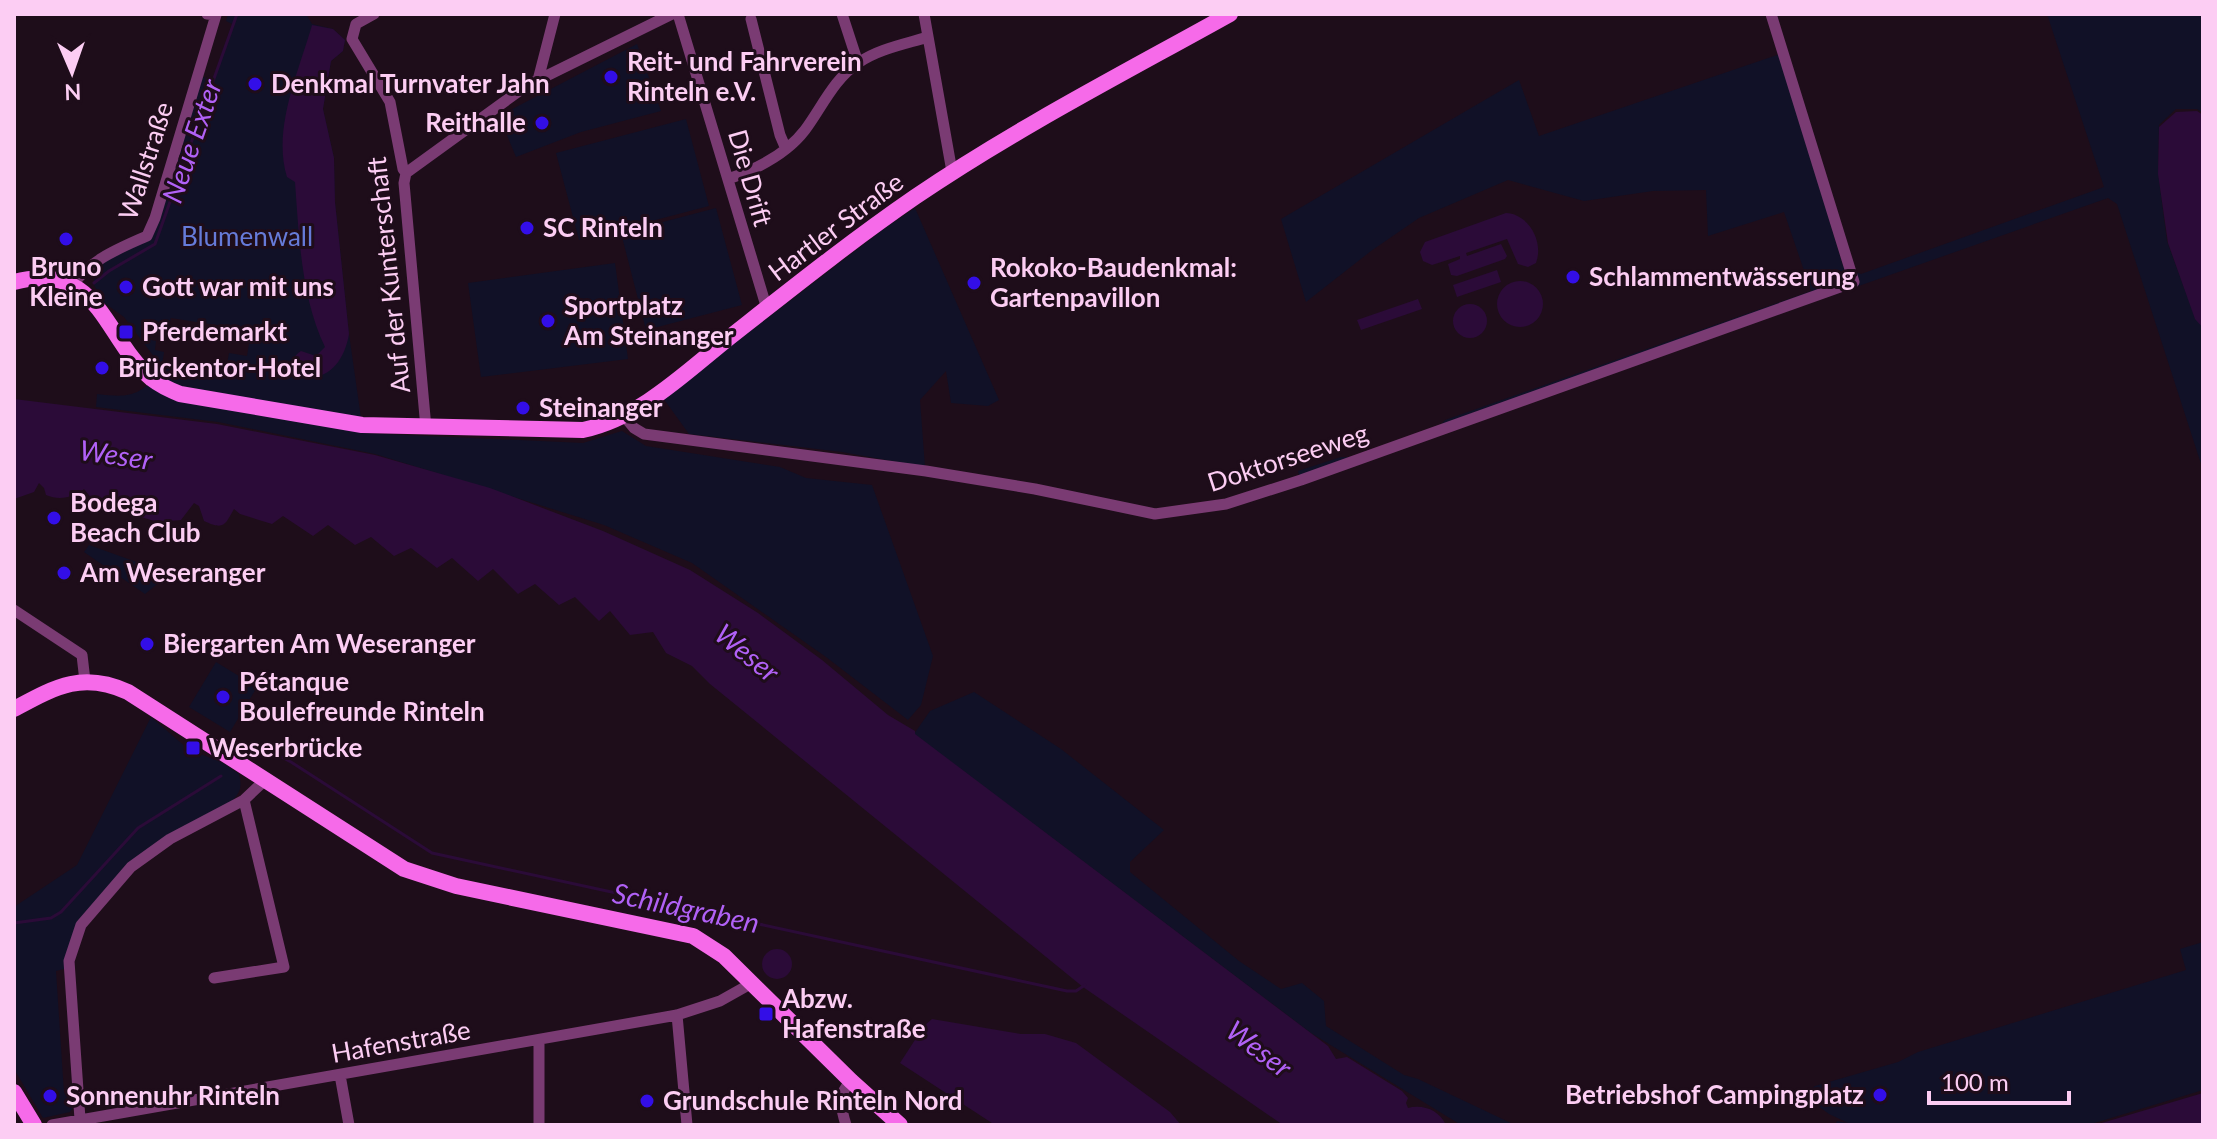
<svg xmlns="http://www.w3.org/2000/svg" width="2217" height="1139" viewBox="0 0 2217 1139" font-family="Lato,sans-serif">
	<rect width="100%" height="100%" fill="#1e0d1a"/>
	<!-- green -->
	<path fill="#111127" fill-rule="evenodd" d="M228,14H306L312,24L333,29L345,40L343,51L331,61L323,109L334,158L335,202L349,334L362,425L361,433L583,443L622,431L646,446L780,467L806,478L872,485L933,656L921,705L908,720L826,657L692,563L604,525L375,454L218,422L96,407L97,394C131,398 136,396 161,374L158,362L124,317L103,302L94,285V274L106,257L147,241L202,77L213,79L232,24L226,21ZM171,318L236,328V335L250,338L247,356L229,353L225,375L162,365L164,352L155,350L156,341L146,339L148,322L169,325Z
		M2047,14H2203V113L2197,109H2176L2159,125L2158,172L2167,241L2195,317L2203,327V470L2117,204L2108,198L1301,483L1298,471L1341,457H1354L1436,430L1445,420L1811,291L1784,212L1708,236L1706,190L1653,191L1584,201L1508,180L1419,218L1371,251L1306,302L1281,219L1519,80L1539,136L1780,54L1843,266L1861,274L2104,187Z
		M637,44L661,111L581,132L516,157L499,116Z
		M686,119L709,206L579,240L556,153Z
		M716,208L742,305L646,330L621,233Z
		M915,208L999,400L988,406L951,403L946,371L920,400L925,467L842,452L689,434L663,398L885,228Z
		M615,263L628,359L481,377L468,283Z
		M89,545L142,564L172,572L145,594L84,552Z
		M216,662L257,687L230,732L189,707Z
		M974,692L1061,749L1164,830L1130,862V872L1239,961L1281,989L1302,983L1324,1001L1326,1026L1404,1075L1418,1079L1515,1125H1461L1311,1033L914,734L930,711Z
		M151,717L188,749L223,763L239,774C242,787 241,792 231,802L168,835L99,898L68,968L56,971L64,1093H76L74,1106L70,1112L43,1118L14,1069V907L77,865Z
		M2203,942V1090L2088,1125H1835L1837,1121L1848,1123L1829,1114L1803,1095L1815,1086L1898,1062L1918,1052L2186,970L2180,949Z"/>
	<!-- water -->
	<path fill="#2b0b38" d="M312,25L333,29L345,40L343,51L331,61L323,109L334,158L335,202L349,334C344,363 326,385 294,375C289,365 292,357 301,351L316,356L325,347C301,297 299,236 295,182L287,177C272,129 299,71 312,25Z
		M2197,111L2203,115V328L2195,319L2168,243L2158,174L2159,127L2176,112Z
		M1506,213C1529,214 1544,242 1536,263L1528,267L1518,264L1507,239L1466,253L1467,256L1501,244L1507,256L1505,259L1457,276L1451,275L1448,264L1460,259V256L1432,265L1423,261L1420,252L1425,242Z
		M1497,270L1501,282L1457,297L1453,285Z
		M1497 304a23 23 0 1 1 46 0a23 23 0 1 1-46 0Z
		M1418,299L1422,309L1361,330L1357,320Z
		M1453 321a17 17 0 1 1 34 0a17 17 0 1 1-34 0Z
		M14,399L217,424L375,455L490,488L603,531L690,570L758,613L822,660L888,715L915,731V734L1328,1046L1336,1059L1347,1057L1402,1091L1408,1098L1406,1103L1408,1108C1423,1104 1439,1110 1446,1125H1283L1083,987L710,684L692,666L666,653L653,632L630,635L610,611L599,621L575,597L559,605L535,584L518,594L493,569L478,581L452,558L437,568L411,548L394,556L371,537L355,545L328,525L313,536L283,516L272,524L240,514L234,509C225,524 225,531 204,521L199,506L194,503L181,520L158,522L96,504L84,489C74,497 60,501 46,495L44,488L39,483L34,492L14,499Z
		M762 964a15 15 0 1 1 30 0a15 15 0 1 1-30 0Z
		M932,1019L1021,1034H1045L1076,1043L1170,1112L1181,1125H995L900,1063L924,1026Z
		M2203,1093V1125H2095Z"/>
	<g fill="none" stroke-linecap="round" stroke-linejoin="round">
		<!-- stream -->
		<path stroke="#2b0b38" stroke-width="3" d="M94,283L109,271L155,244L237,14
			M255,757L276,754L291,762L432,853L1067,991H1076L1085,985
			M14,923L51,918L61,912L138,828L221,776"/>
		<!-- minor -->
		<path stroke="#7a3b73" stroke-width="11" d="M374,14L356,24L352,39L390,102L403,169L406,173L404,183L426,428
			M678,14L767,309
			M842,14L858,63
			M924,14L951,166L955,171
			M751,19L780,135L786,149
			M538,80L555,14
			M406,173L526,86L672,14
			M728,179C757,169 786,155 805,130C822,107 834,79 858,63C878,49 905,44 928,37
			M72,286C91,259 118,249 147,236L155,218L216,15L207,14
			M624,416L634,428L644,434L926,471L1035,489L1155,514L1226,504L1301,480L1854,282L1771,14
			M14,610L82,655L85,681
			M214,978L284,967L244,800
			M677,1015L687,1125
			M539,1040V1125
			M340,1075L349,1125
			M80,1119L69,961L81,925L131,867L170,839L244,800L264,781
			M52,1125L677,1015L720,1001L752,983
			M846,1125C841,1109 837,1094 851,1081"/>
		<!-- secondary -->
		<path stroke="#f66ae9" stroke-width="16" d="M14,282C100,260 104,339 152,379C161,386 170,390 180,394L362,425L583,430C640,418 686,372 730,337C791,289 851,241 915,197C1015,129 1124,73 1230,14
			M14,709C55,687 82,671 128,692L404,869L456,886L693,936L724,956L851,1081L900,1125
			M14,1092L34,1125"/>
	</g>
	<!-- markers -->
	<g fill="#330ee7" stroke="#1e0d1a" stroke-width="3">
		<circle cx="611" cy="77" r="8"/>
		<circle cx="255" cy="84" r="8"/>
		<circle cx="542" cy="123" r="8"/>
		<circle cx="527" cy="228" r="8"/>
		<circle cx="66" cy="239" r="8"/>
		<circle cx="1573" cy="277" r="8"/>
		<circle cx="974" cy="283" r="8"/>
		<circle cx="126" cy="287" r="8"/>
		<circle cx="548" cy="321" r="8"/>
		<rect x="118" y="324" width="16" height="16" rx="4"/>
		<circle cx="102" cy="368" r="8"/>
		<circle cx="523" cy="408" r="8"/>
		<circle cx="54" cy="518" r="8"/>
		<circle cx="64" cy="573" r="8"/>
		<circle cx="147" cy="644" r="8"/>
		<circle cx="223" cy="697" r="8"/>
		<rect x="185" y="740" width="16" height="16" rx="4"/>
		<rect x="758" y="1006" width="16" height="16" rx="4"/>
		<circle cx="1880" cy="1095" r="8"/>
		<circle cx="50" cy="1096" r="8"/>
		<circle cx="647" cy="1101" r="8"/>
	</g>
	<g text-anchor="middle" stroke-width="6" stroke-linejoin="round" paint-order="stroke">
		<!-- poi labels -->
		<g font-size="26" font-weight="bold" fill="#fccdf3" stroke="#1e0d1a" text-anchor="start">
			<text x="627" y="71">Reit- und Fahrverein<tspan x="627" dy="30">Rinteln e.V.</tspan></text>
			<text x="271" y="93">Denkmal Turnvater Jahn</text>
			<text x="526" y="132" text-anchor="end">Reithalle</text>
			<text x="543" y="237">SC Rinteln</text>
			<text x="66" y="276" text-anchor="middle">Bruno<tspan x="66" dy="30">Kleine</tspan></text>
			<text x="990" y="277">Rokoko-Baudenkmal:<tspan x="990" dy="30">Gartenpavillon</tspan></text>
			<text x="1589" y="286">Schlammentwässerung</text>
			<text x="142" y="296">Gott war mit uns</text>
			<text x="564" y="315">Sportplatz<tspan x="564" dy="30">Am Steinanger</tspan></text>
			<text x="142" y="341">Pferdemarkt</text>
			<text x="118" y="377">Brückentor-Hotel</text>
			<text x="539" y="417">Steinanger</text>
			<text x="70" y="512">Bodega<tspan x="70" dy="30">Beach Club</tspan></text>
			<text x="80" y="582">Am Weseranger</text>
			<text x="163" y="653">Biergarten Am Weseranger</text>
			<text x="239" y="691">Pétanque<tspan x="239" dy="30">Boulefreunde Rinteln</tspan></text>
			<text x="209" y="757">Weserbrücke</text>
			<text x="782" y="1008">Abzw.<tspan x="782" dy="30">Hafenstraße</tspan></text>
			<text x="1864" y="1104" text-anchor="end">Betriebshof Campingplatz</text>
			<text x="66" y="1105">Sonnenuhr Rinteln</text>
			<text x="663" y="1110">Grundschule Rinteln Nord</text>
		</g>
		<!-- street labels -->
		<g font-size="26" fill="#fccdf3" stroke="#1e0d1a">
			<text transform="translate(146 161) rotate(-72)" y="9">Wallstraße</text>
			<text transform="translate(750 178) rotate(74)" y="9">Die Drift</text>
			<text transform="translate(836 227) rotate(-37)" y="9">Hartler Straße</text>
			<text transform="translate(389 275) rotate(-96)" y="9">Auf der Kunterschaft</text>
			<text transform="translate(1288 458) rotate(-18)" y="9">Doktorseeweg</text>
			<text transform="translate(401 1042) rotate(-10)" y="9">Hafenstraße</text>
		</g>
		<!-- park labels -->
		<g font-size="26" fill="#667bd9" stroke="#1e0d1a">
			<text x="247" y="246">Blumenwall</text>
		</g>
		<!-- water labels -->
		<g font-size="28" font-style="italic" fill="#b161f6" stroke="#1e0d1a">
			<text transform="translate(192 141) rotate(-71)" y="10">Neue Exter</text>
			<text transform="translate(116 455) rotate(8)" y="10">Weser</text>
			<text transform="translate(747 653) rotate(39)" y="10">Weser</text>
			<text transform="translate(686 908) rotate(12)" y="10">Schildgraben</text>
			<text transform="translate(1259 1049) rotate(37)" y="10">Weser</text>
		</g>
	</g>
	<!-- border -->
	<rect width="2217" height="1139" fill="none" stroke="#fccdf3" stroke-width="32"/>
	<!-- north arrow -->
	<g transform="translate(72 72) rotate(178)" stroke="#1e0d1a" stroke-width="6" paint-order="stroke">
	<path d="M0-6L14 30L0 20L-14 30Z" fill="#fccdf3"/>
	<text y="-12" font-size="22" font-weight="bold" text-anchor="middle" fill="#fccdf3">N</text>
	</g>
	<!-- scale -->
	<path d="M1929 1091v12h140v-12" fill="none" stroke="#fccdf3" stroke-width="4"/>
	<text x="1941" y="1091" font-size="24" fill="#fccdf3" stroke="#1e0d1a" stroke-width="6" paint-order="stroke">100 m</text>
</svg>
